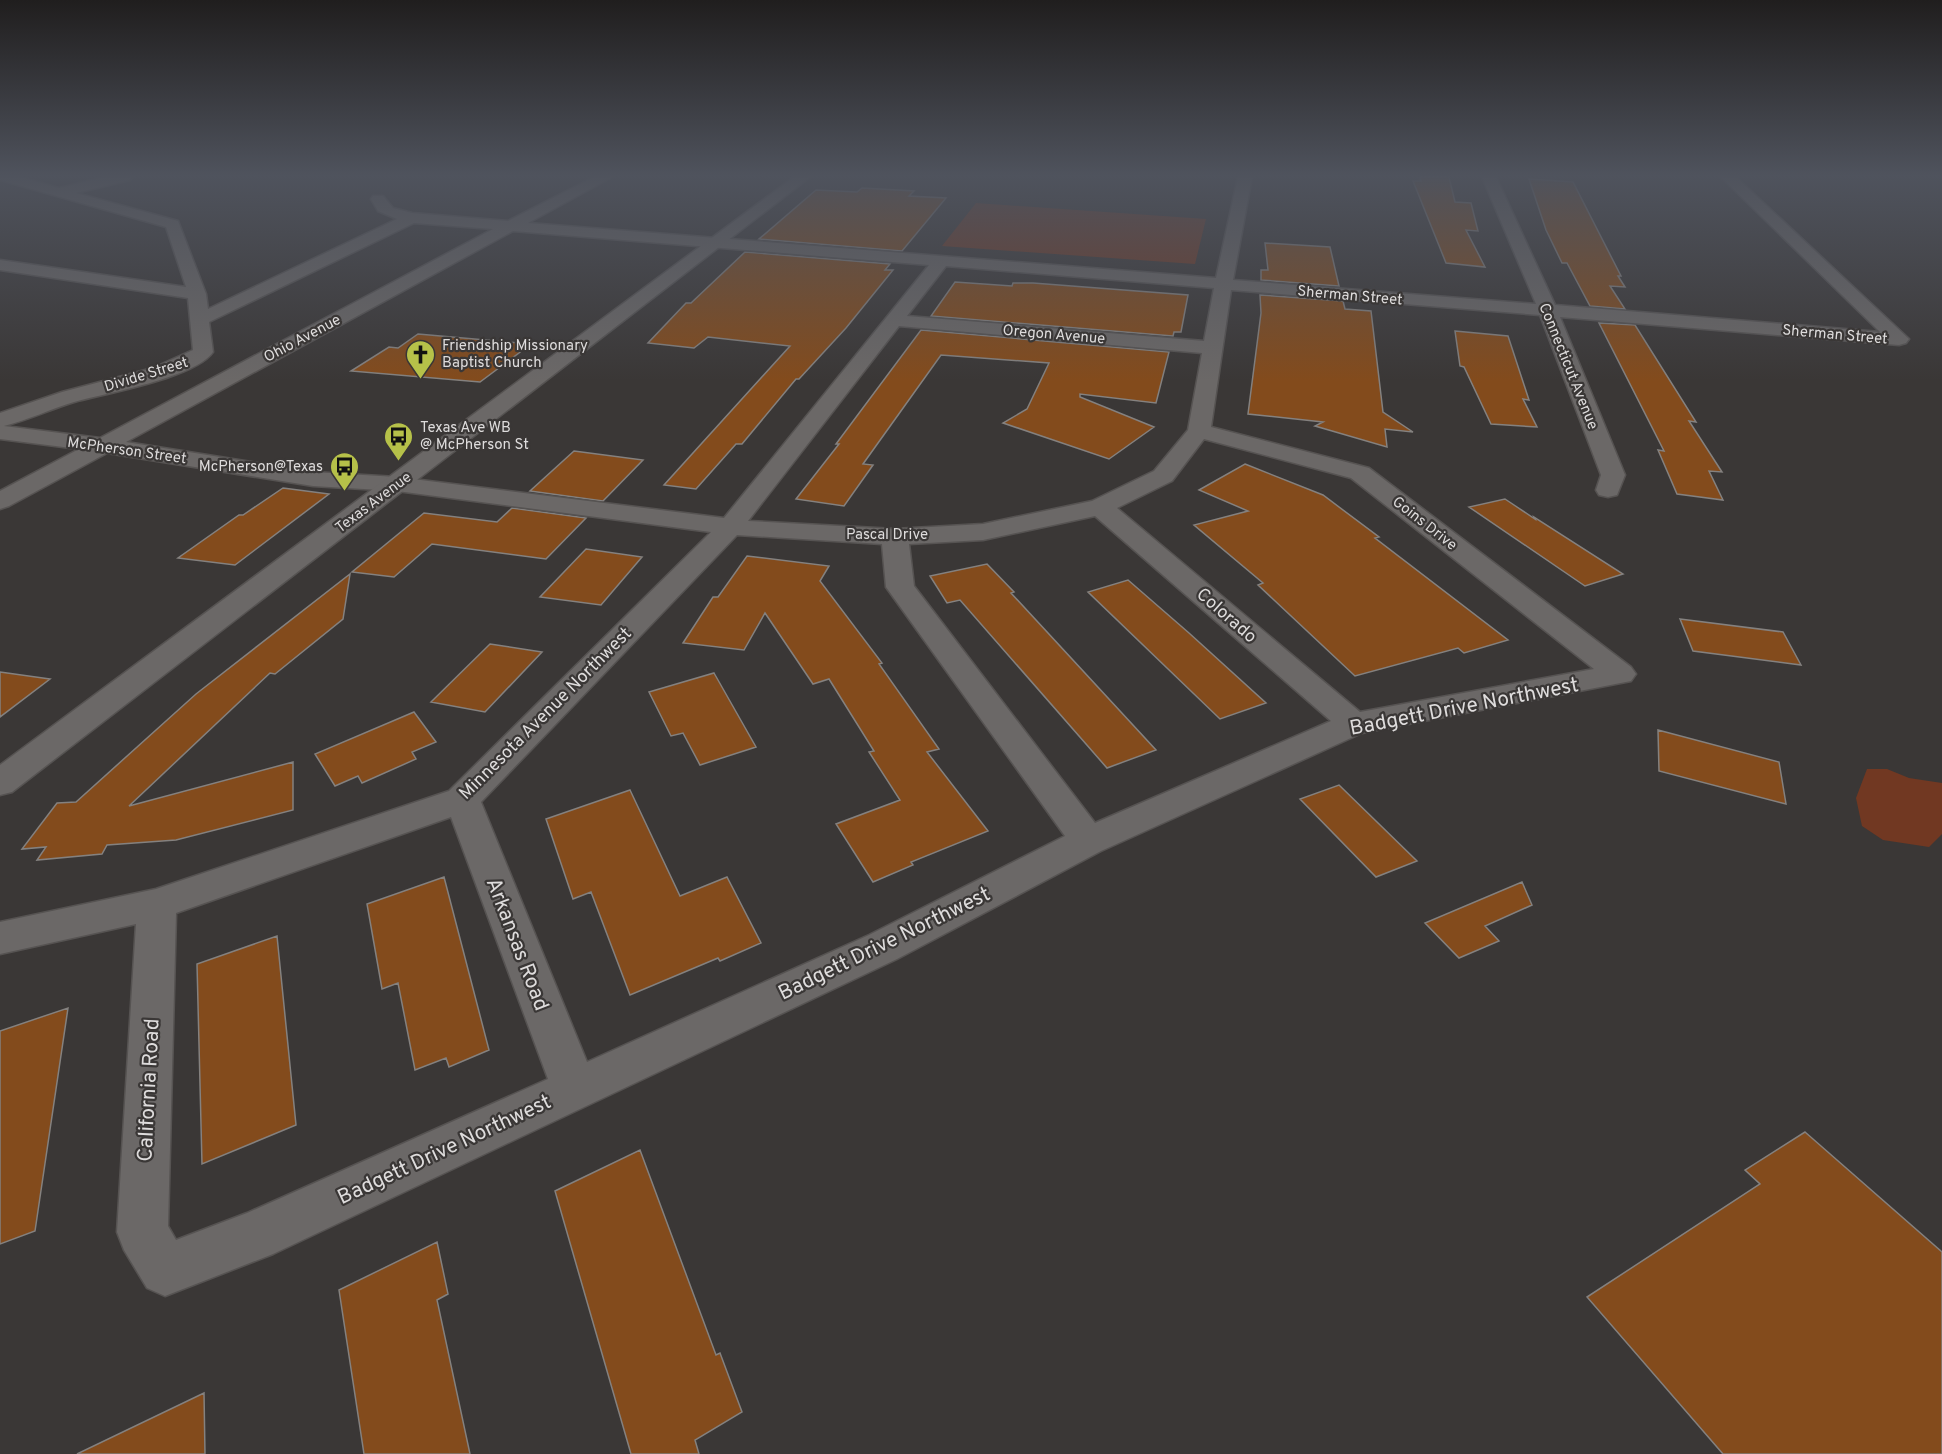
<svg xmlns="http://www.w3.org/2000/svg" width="1942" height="1454" viewBox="0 0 1942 1454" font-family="Overpass,sans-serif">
	<rect width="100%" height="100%" fill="#3a3736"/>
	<!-- green -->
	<path fill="#713822" d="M976,203L1206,219L1195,264L942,246Z
		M1867,769H1887L1909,778L1942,783V834L1929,847L1883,840L1862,826L1856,798Z"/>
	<!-- building -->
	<path fill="#834b1c" stroke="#84817f" stroke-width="1.5" d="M1420,177H1449L1455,202L1471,203L1478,231L1466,230L1485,267L1446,263L1413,181H1421Z
		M1529,179L1573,182L1621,276H1618L1625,287L1610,286L1625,309L1590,306L1567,263H1562L1546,230Z
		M862,188L914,191L909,196L946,198L902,251L759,239L816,190L857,192Z
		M1265,243L1330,247L1339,286L1261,280V270H1268Z
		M745,252L890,264L885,270H893L846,328L799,379H796L742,444H736L696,489L664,485L790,346L708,337L694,348L648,343L686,303H691Z
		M955,282L1012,286L1013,283H1033L1188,295L1181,332H1174L1173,336L931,316Z
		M1260,295L1343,301L1345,309L1371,311L1383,412L1413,432L1385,429L1387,447L1315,426L1323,422L1248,414L1261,313Z
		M1599,323L1635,325L1696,422L1689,421L1722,472L1709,471L1723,500L1677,494L1658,450L1664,451Z
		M921,330L1169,352L1156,403L1080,394V397L1154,427L1109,459L1003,423L1027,409L1049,363L941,355L863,464L873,465L844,506L796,499L839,444H836Z
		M1455,331L1508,336L1529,400L1523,399L1537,427L1491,424L1464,367L1460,366Z
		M418,334L497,341L531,344L480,382L351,371L389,347L398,348Z
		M574,451L643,460L603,501L530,491Z
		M1245,464L1323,495L1379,537L1375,538L1508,640L1464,653L1458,648L1355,676L1258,585L1263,583L1194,525L1248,511L1199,490Z
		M283,488L329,494L235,565L178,558L239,515H243Z
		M1505,499L1535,519L1534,517L1623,574L1585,586L1469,507Z
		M512,508L586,518L546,559L432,544L394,577L352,572L424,513L497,522Z
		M586,549L642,557L601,605L540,597Z
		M747,556L829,566L820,581L882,663L879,664L939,749L927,752L988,831L911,862L913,865L873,882L836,824L900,800L869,752L874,751L829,679L813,684L765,613L744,650L683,643L713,597H718Z
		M987,564L1014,592L1011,593L1156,750L1107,768L960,600L947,603L930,576Z
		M350,574L343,619L275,674L270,673L129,806L293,762V810L176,840L107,845L102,854L37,860L46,847L22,849L57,803L76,802L196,694Z
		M1128,580L1189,633L1266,703L1220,719L1088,592Z
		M1680,619L1783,632L1801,665L1693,651Z
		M490,644L542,652L485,712L431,702Z
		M0,672L50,679L0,717Z
		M714,673L756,747L700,765L683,733L671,736L649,692Z
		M414,712L436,742L412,752L416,759L362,783L358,776L335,786L315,754Z
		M1658,730L1779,762L1786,804L1659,771Z
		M1339,785L1417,861L1376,877L1300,799Z
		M630,790L680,896L727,877L761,943L720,961L718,958L630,995L591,892L573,899L546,819Z
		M444,877L489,1050L449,1067L446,1058L415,1070L398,983L382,989L367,904Z
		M1522,882L1532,905L1485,926L1499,941L1459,958L1425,923Z
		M277,936L296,1125L202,1164L197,964Z
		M68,1008L35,1231L0,1244V1031Z
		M1805,1132L1942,1252V1454H1723L1587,1297L1760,1184L1745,1170Z
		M640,1150L716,1355L720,1353L742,1412L695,1440L699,1454H631L555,1191Z
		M437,1242L448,1294L437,1300L470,1454H364L339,1290Z
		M204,1393L205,1454H77Z"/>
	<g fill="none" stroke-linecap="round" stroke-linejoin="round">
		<defs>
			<path id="minor" d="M0,177H20L59,188L105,177H132L130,180L76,193L178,221L206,294L208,309L397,219L378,211L371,199L373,196H383L393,208L412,213L508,221L594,177H612L528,223L1216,278L1238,177H1252L1233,280L1536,304L1482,177H1496L1555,305L1880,332L1721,177H1736L1909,339L1906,343L1899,345L1560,317L1625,475L1617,495L1608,497L1599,495L1596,490L1601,475L1540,315L1231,290L1211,427L1369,468L1631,667L1636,674L1631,681L1362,733L1101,851L897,959L273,1254L165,1296L147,1288L124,1250L117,1232L136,924L0,954V922L156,889L449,791L711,532L397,491L313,486L107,453L9,506L0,509V491L79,449L0,439V413L62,392L153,368L193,350L188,298L0,270V260L186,287L166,227L0,180ZM414,223L493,229L100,438L4,426C28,420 51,409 74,402C106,393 195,378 213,352L209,322ZM513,231L929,265L724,518L397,477L313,472L126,442ZM946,266L1214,288L1204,341L907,316ZM899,326L1202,353L1188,430L1154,471L1092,501L983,524L895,529L748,521ZM1204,439L1351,478L1594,669L1360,712L1117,508L1172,481ZM1095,516L1331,721L1095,823L914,586L909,544L983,540ZM737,535L882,544L886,587L1065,836L869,935L587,1062L481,802ZM451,817L548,1079L247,1213L176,1240L168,1226L176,913Z"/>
			<path id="tertiary" d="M794,177H810L12,792L0,795V765Z"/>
		</defs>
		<!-- minor casing -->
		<use href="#minor" stroke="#565352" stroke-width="3"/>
		<!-- tertiary casing -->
		<use href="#tertiary" stroke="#565352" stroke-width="3"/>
		<!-- minor -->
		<use href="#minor" fill="#6b6867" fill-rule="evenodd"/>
		<!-- tertiary -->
		<use href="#tertiary" fill="#6b6867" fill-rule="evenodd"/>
	</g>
	<!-- sky -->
	<linearGradient id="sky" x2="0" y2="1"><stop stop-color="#201e1e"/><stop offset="0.46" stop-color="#4f535d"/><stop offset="1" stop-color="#4f535d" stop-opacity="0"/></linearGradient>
	<rect width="1942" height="381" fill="url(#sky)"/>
	<!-- icons -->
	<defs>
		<symbol id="church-pin" viewBox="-11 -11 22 30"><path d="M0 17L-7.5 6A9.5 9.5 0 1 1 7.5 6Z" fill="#b6c149" stroke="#3a3736"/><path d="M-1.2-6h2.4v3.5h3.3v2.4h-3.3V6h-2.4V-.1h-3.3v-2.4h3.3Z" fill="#111"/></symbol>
		<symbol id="bus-pin" viewBox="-11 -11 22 30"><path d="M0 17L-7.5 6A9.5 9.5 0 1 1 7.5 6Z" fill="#b6c149" stroke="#3a3736"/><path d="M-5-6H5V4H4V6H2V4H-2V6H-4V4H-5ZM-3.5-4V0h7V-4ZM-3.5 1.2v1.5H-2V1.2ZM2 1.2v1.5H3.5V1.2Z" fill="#111"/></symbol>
	</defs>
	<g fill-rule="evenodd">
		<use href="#church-pin" x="404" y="338" width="33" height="45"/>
		<use href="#bus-pin" x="382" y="420" width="33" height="45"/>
		<use href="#bus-pin" x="328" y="450" width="33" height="45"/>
	</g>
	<g text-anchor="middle" stroke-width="4.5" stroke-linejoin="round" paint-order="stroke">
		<!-- far-street labels -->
		<g font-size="15" fill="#dedcdc" stroke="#3a3736">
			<text transform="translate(1350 295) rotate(5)" y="5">Sherman Street</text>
			<text transform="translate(1054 334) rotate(5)" y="5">Oregon Avenue</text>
			<text transform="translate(1835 334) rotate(5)" y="5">Sherman Street</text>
			<text transform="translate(302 338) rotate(-28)" y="5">Ohio Avenue</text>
			<text transform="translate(1569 366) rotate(68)" y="5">Connecticut Avenue</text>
			<text transform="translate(146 374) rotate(-17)" y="5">Divide Street</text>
			<text transform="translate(127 450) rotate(8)" y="5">McPherson Street</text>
			<text transform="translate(373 502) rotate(-37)" y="5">Texas Avenue</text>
			<text transform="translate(1425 523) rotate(38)" y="5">Goins Drive</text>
			<text x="887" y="539">Pascal Drive</text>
		</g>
		<!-- far-poi labels -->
		<g font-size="15" fill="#dedcdc" stroke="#3a3736" text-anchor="start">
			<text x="442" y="350">Friendship Missionary<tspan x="442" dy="17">Baptist Church</tspan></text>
			<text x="420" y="432">Texas Ave WB<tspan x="420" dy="17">@ McPherson St</tspan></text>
			<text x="323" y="471" text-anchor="end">McPherson@Texas</text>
		</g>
		<!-- street labels -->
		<g font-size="18" fill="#dedcdc" stroke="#3a3736">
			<text transform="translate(1227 615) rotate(41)" y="6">Colorado</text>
			<text transform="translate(545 713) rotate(-45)" y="6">Minnesota Avenue Northwest</text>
		</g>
		<!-- near-street labels -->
		<g font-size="21" fill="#dedcdc" stroke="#3a3736">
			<text transform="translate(1464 706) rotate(-11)" y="7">Badgett Drive Northwest</text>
			<text transform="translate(884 943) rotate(-26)" y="7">Badgett Drive Northwest</text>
			<text transform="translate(518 944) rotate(69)" y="7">Arkansas Road</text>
			<text transform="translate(148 1090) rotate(-87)" y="7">California Road</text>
			<text transform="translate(444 1149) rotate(-25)" y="7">Badgett Drive Northwest</text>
		</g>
	</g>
</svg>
